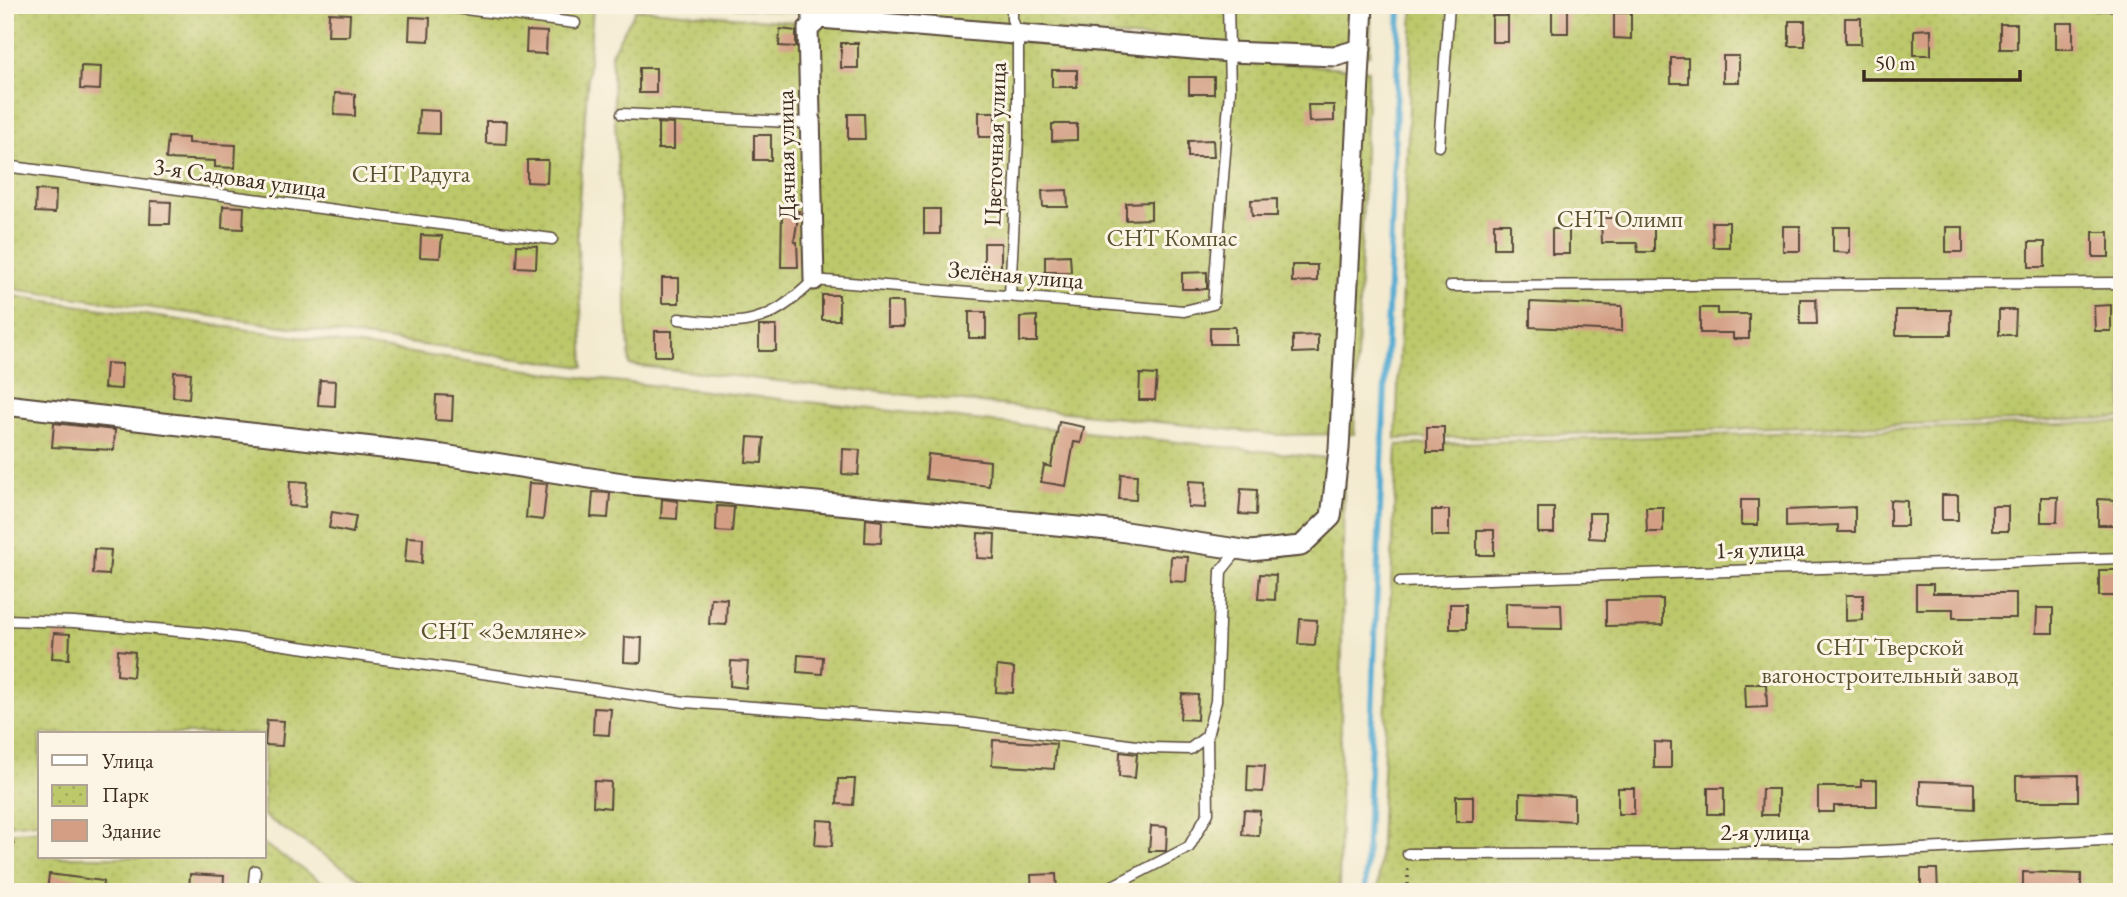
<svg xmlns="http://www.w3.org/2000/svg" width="2127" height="897" viewBox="0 0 2127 897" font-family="'EB Garamond',serif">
	<defs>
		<pattern id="park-dots" width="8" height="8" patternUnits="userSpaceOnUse" patternTransform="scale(1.75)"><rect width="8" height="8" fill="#bcc86a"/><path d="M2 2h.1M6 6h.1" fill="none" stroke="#a2ac5b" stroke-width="1.8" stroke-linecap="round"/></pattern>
	</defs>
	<rect width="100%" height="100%" fill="#fcf5e5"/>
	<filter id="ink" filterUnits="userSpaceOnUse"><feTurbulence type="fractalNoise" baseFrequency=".0143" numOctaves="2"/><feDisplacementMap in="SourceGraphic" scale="14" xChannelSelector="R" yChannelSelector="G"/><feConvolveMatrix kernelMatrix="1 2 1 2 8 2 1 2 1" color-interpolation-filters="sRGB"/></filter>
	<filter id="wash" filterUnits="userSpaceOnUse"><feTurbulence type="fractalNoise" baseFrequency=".00686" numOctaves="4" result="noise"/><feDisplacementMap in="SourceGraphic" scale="28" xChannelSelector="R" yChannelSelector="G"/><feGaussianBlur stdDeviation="1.57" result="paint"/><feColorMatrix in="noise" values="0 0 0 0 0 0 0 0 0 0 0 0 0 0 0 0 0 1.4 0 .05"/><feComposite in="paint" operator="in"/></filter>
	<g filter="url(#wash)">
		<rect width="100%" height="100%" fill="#f3eacf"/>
		<!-- park -->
		<path fill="url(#park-dots)" stroke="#7c7944" stroke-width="2" d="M5,5H593L577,228L584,367L5,288Z
			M703,5H1371L1370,55Z
			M1413,5H2122V418L1396,439Z
			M636,9L1368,70L1354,434L1279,435L630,365L611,54Z
			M5,295L585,378L1344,460L1339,891L381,892L264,816V734H40V822L5,825Z
			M2122,422V892H1378L1397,445Z
			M40,830V857H264V844L338,892H5V833Z"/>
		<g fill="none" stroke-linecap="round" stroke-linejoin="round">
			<!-- stream -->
			<path stroke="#54abd1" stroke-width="6" d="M1365,892L1400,5"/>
		</g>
		<g id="blocks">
			<!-- building -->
			<path fill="#d39e84" d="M1552,8H1568V33H1552Z
				M329,13L350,14L349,36H328Z
				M1614,13H1631V39L1614,38Z
				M1492,16H1508V42H1492Z
				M410,17L430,18L429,41L409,40Z
				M1845,18H1861V44H1845Z
				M1789,21H1805V46H1789Z
				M2056,23H2073V49H2056Z
				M2000,24H2017V49H2000Z
				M780,29L796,31V47L779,46Z
				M1931,29V55H1914V30Z
				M527,31L547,32L546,54L526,53Z
				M841,43H858V68H841Z
				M1723,56H1739V82H1723Z
				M1671,58H1688V83H1671Z
				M81,66L101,67L100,90L80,89Z
				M639,68H656V93H639Z
				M1052,70H1077V87H1052Z
				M1189,77H1214V94H1189Z
				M335,93L355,94V116L334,115Z
				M1308,105H1334V121L1309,122Z
				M419,110L439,111V134L418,133Z
				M979,112H995V137H979Z
				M848,114H864L865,139H848Z
				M486,121H507L506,144L486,143Z
				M658,123L674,124V149H658Z
				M1052,124H1077V140L1052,141Z
				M754,135H771V160H754Z
				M168,137L188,138V143L236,145L235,168L215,167V161L166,159Z
				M1213,140L1214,157H1188V141Z
				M527,160H548L547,183L527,182Z
				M36,190L56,191L55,213L35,212Z
				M1067,190L1068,207H1043L1042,191Z
				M1277,199V216H1252L1251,200Z
				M151,201L171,202L170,224H150Z
				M1151,202V219L1126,220V203Z
				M223,206L244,207L243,229L222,228Z
				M782,209L799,211L794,242H797L798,267H781Z
				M924,209H940V234H924Z
				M1601,218H1618V227L1654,226V252H1638L1637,243H1602Z
				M1712,222H1729V247H1713Z
				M1494,223H1510V248H1494Z
				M1783,226H1800V251H1783Z
				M1833,227H1850V253L1833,252Z
				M1946,227H1963V252H1946Z
				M1552,229H1569V254H1552Z
				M2093,232H2109V257H2093Z
				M421,235L442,236L440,258L420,257Z
				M2029,242H2045V267H2029Z
				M984,243H1001V268H984Z
				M517,245L537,246L536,268L516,267Z
				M1070,255L1071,272H1045V256Z
				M1292,265H1317V281L1292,282Z
				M1207,272V289H1182V273Z
				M662,278H679V303H662Z
				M822,295H839V320H822Z
				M1800,299H1816L1817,324H1800Z
				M887,302H903L904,327H887Z
				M1530,302L1622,306V331L1530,327Z
				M2111,305V331H2095L2094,306Z
				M1700,308H1717V314H1749V339H1733V333H1700Z
				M1896,310H1951V335H1896Z
				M1999,310H2016L2015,335H1999Z
				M969,312H986V338H969Z
				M1037,316V342H1020V317Z
				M759,326H776V351H759Z
				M1210,327H1235V344H1210Z
				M655,331H672V356H655Z
				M1318,335V352L1293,353V336Z
				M106,363L122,364L121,389L104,388Z
				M174,372L191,373L189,398L173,397Z
				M1140,374L1157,375L1155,400H1139Z
				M320,380L336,381L335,406L318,405Z
				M436,395L453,396L452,421L435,420Z
				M1059,422L1084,427L1081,443L1074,442L1066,486L1041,482L1044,465L1051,467Z
				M54,423L115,430L114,450L52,447Z
				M1427,427H1444V452H1427Z
				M748,437L764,438L762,463L746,462Z
				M843,449L860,450L858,475L842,474Z
				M928,454L990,461L989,486L926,479Z
				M1121,474L1137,475L1136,500L1119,499Z
				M290,481L307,482L305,507L289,506Z
				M1189,481L1206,482L1205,508L1188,507Z
				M529,483L547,484L543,520L526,518Z
				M1241,489L1257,490L1256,515L1239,514Z
				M593,492L610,493L608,518L591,517Z
				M1942,495H1958V520H1942Z
				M2041,497H2058L2057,522H2041Z
				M662,499L678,501L677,519L661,518Z
				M2098,499L2115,500V525H2098Z
				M1741,500H1758V525H1741Z
				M1890,500L1907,501V526H1890Z
				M717,506L734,507L732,532L716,531Z
				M1992,506H2008V531H1992Z
				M1646,507H1663V532H1647Z
				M1855,507V532H1838V525L1786,527V510Z
				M1538,508H1554V533H1538Z
				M1432,510H1449V536H1432Z
				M332,512L356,516L353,533L329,528Z
				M1589,513H1605V539L1589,538Z
				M866,519L882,521L881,543L865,542Z
				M1477,530H1494V555H1477Z
				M978,533L995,534L994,559L977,558Z
				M407,537L423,538L422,563L405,562Z
				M94,549L111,550L109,575L93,574Z
				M1171,556L1188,557L1186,582L1170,581Z
				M2099,570H2116V596H2099Z
				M1260,574L1276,575L1275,600L1258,599Z
				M1916,584H1933V593H2016V618H1953V609H1916Z
				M1846,595H1863V620L1846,621Z
				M711,598L727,599L726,625L709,624Z
				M1663,599V625L1606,626V600Z
				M1506,603L1561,604L1562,629L1506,628Z
				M1450,604H1466V629H1450Z
				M2037,608H2053V633H2036Z
				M1300,619L1317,620L1315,645L1298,644Z
				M54,633L70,634L69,659L52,658Z
				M625,637L642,638L641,663L624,662Z
				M118,650L135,652L133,677L117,675Z
				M798,655L823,657L822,674L797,672Z
				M731,661L748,662L746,688L730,686Z
				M997,666L1014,668L1013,693L996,692Z
				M1745,684H1766L1767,707L1746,708Z
				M1182,694L1198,695L1197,720L1180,719Z
				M594,708L611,709L609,735L593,734Z
				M267,720L284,721L282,746L265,745Z
				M993,740L1056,744L1054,769L992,765Z
				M1654,742L1671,743V768H1654Z
				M1120,752L1137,754L1135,778L1119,777Z
				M1248,765L1265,766L1263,792L1247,791Z
				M2078,775V801H2016V776Z
				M838,779H855L853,805L837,804Z
				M1861,780H1877V806H1834V812H1818V787H1861Z
				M594,781L611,782L610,808L593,806Z
				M1920,781L1974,783V809L1920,806Z
				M1618,788H1634V814H1618Z
				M1708,788H1724V814H1708Z
				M1762,789H1778V815H1761Z
				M1520,793L1574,796V821L1520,818Z
				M1456,796H1473V822H1456Z
				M1244,810L1260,811L1259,836L1242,835Z
				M817,820L833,821L832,846L815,845Z
				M1151,826L1167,827L1166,851H1149Z
				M1921,869H1937L1938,892H1921Z
				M2023,872L2081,874V892H2023Z
				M49,874L103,881L102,892H47Z
				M190,874L224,876L223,892H189Z
				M1056,874L1057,891L1032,892L1031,875Z"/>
		</g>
	</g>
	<g filter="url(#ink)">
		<use href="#blocks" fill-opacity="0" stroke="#574739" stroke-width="2"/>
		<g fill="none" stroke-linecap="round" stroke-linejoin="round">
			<defs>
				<path id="lane" d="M433,5L575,23
					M807,5L808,29
					M2051,5H2122
					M622,114L809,123
					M1439,146L1449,5
					M5,166L552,239
					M1451,286L2122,283
					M1010,295L1018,139V35L1012,19V5
					M679,319C742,326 766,327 814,280L1184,311L1213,304L1230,90L1228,5
					M1400,582L2122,558
					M5,620L74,622L201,633L685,702L960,722L1151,748L1190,749L1207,736L1216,701L1221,571L1238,550
					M1408,854L1842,853L2122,839
					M5,892L8,844
					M253,892L255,871
					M1101,892L1189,847L1208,813L1207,736"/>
				<path id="street" d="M814,280L808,29L820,18L1230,52L1336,56L1361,49
					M5,405L443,455L629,484L1119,531L1250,551L1301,546L1331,517L1339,449L1363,5"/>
			</defs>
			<!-- lane casing -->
			<use href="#lane" stroke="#574739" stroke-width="13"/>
			<!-- street casing -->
			<use href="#street" stroke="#574739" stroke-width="23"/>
			<!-- path -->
			<path stroke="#574739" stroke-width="3.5" stroke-dasharray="2 5" stroke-linecap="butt" d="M1408,892V869"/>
			<!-- lane -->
			<use href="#lane" stroke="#fff" stroke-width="10"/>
			<!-- street -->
			<use href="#street" stroke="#fff" stroke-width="19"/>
		</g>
	</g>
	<g text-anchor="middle" stroke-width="6" stroke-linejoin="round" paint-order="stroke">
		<!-- street labels -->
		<g font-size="24" fill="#3b2a1e" stroke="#fcf5e5">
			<text transform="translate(995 144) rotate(-88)" y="8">Цветочная улица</text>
			<text transform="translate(786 155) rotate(-91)" y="8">Дачная улица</text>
			<text transform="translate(240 178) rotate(8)" y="8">3-я Садовая улица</text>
			<text transform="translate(1016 275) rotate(5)" y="8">Зелёная улица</text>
			<text transform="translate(1760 549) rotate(-2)" y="8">1-я улица</text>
			<text x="1765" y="840">2-я улица</text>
		</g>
		<!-- park labels -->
		<g font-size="24" fill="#5b5231" stroke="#fcf5e5">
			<text x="411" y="182">СНТ Радуга</text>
			<text x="1620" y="227">СНТ Олимп</text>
			<text x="1172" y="246">СНТ Компас</text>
			<text x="504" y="639">СНТ «Земляне»</text>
			<text x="1890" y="655">СНТ Тверской<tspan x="1890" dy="28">вагоностроительный завод</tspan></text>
		</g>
	</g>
	<!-- margin -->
	<rect width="2127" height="897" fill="none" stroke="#fcf5e5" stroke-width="28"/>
	<!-- legend -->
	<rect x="38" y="732" width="228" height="126" fill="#fcf5e5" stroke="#afa495" stroke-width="2"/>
	<rect x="52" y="755" width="35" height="10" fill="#ffffff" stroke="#afa495" stroke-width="2"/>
	<text x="102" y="768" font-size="21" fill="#3b2a1e">Улица</text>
	<rect x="52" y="785" width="35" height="21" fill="url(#park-dots)" stroke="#afa495" stroke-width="2"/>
	<text x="102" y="802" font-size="21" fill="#3b2a1e">Парк</text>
	<rect x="52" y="820" width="35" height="21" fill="#d39e84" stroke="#afa495" stroke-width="2"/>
	<text x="102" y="838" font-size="21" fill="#3b2a1e">Здание</text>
	<!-- scale -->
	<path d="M1864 70v10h156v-10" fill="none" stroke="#3b2a1e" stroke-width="3.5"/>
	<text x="1875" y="70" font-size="21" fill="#3b2a1e" stroke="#fcf5e5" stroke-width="5" paint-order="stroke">50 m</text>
</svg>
